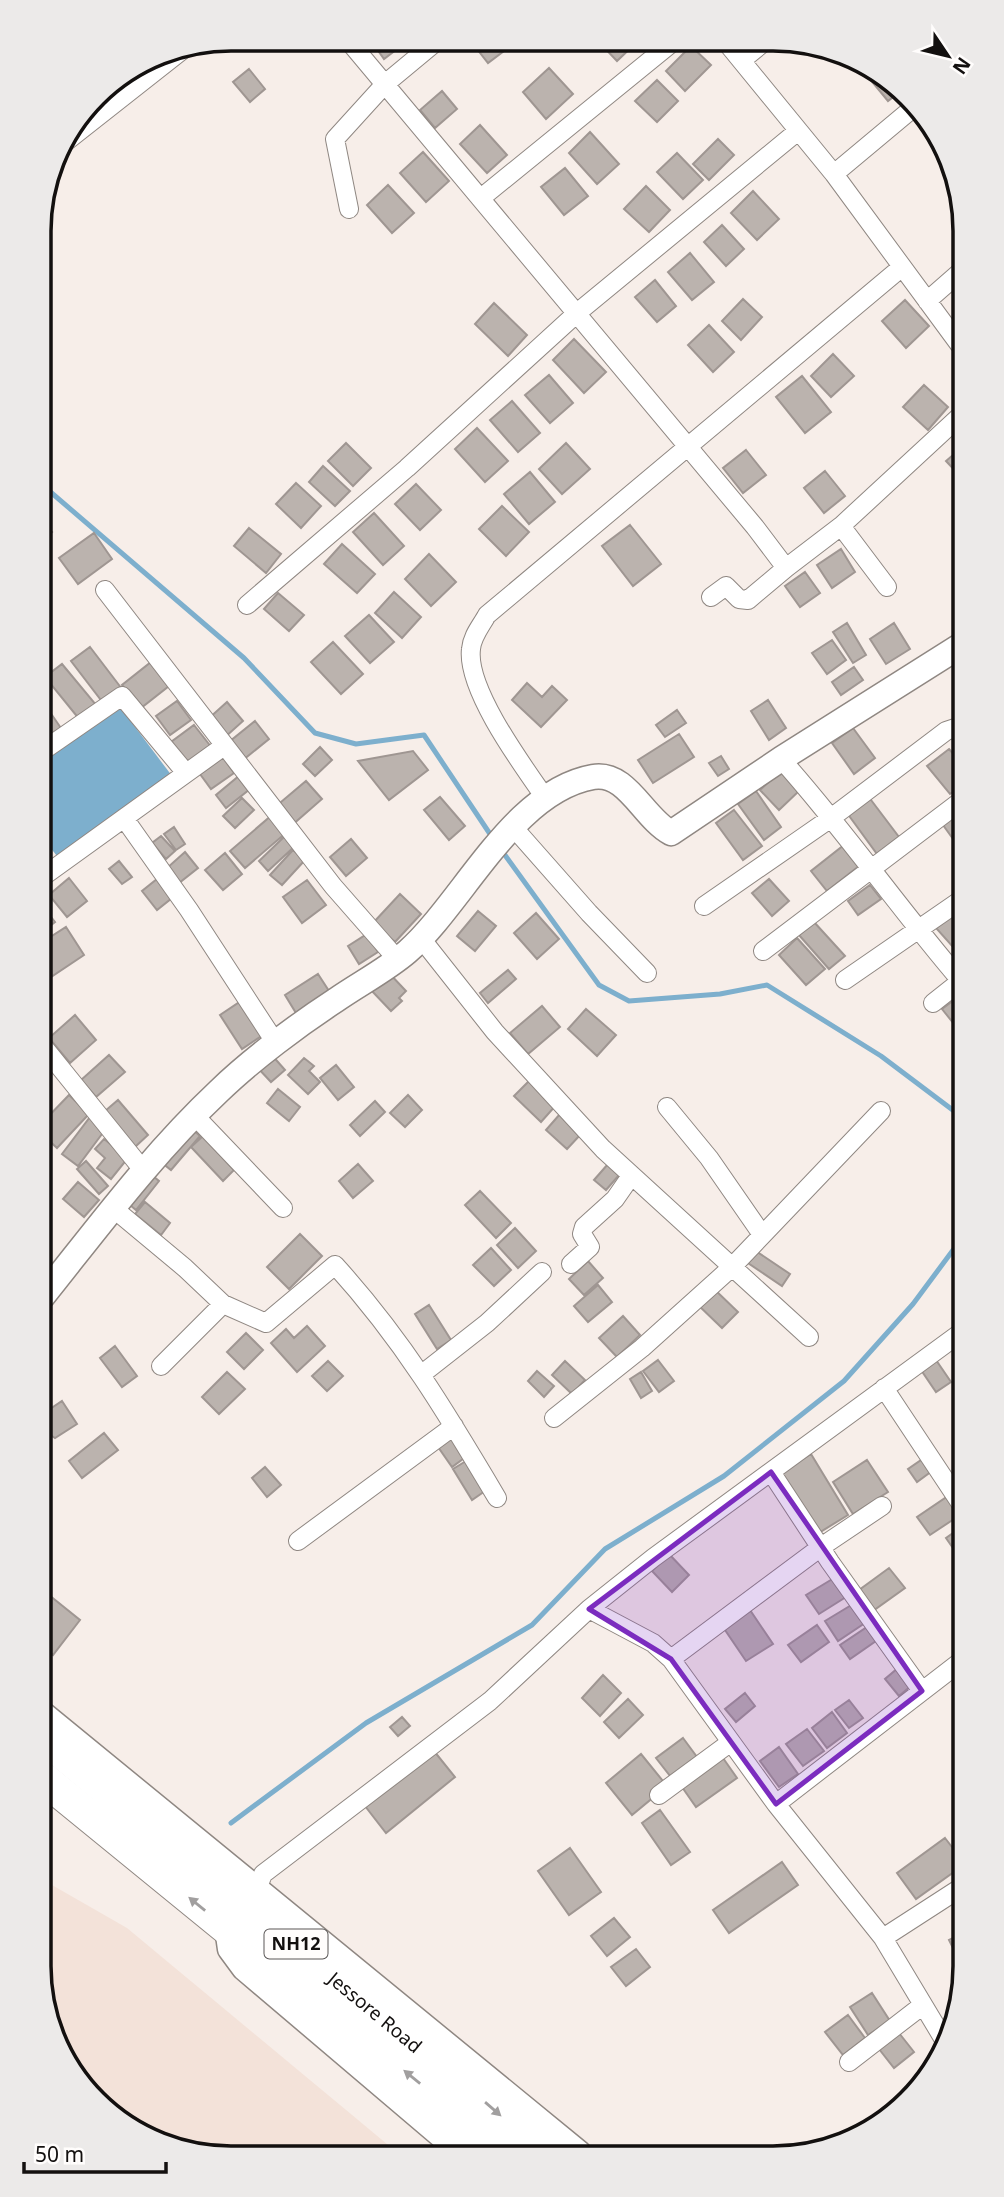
<svg xmlns="http://www.w3.org/2000/svg" width="1004" height="2197" viewBox="0 0 1004 2197" font-family="'Noto Sans',sans-serif">
	<rect width="100%" height="100%" fill="#f7eee9"/>
	<!-- built -->
	<path fill="#f3e2d9" d="M45,1881L127,1928L399,2154L194,2155L104,2110L45,2016Z"/>
	<!-- water -->
	<path fill="#7dafcd" d="M117,703L172,776L57,856L41,836V758Z"/>
	<g fill="none" stroke-linecap="round" stroke-linejoin="round">
		<!-- stream -->
		<path stroke="#7dafcd" stroke-width="5" d="M40,483L244,658L315,733L356,744L424,735L494,840
			M502,851L599,985L629,1001L720,994L767,985L881,1056L962,1117
			M231,1823L366,1723L532,1625L605,1549L724,1476L844,1381L913,1304L962,1238"/>
	</g>
	<!-- building -->
	<path fill="#bbb3ae" stroke="#9f9692" stroke-width="2" d="M370,39L409,40L384,59Z
		M470,40H515L516,42L488,63Z
		M598,41H638L617,61Z
		M691,46L711,65L685,91L666,71Z
		M860,67L900,87L902,90L888,101Z
		M549,68L573,94L546,119L523,92Z
		M249,69L265,89L250,102L233,82Z
		M657,80L678,101L657,122L635,101Z
		M442,91L457,109L435,128L420,110Z
		M480,125L507,155L487,173L460,144Z
		M590,132L619,164L597,184L569,153Z
		M718,139L734,155L709,180L693,164Z
		M423,152L449,181L426,202L400,173Z
		M677,153L703,180L683,199L657,172Z
		M565,168L588,196L564,215L541,187Z
		M388,185L414,213L392,233L367,205Z
		M646,186L670,210L649,232L624,209Z
		M753,191L779,219L757,240L731,213Z
		M722,225L744,249L726,266L704,242Z
		M690,253L714,282L692,300L668,272Z
		M655,280L676,306L657,322L635,297Z
		M743,299L762,317L741,340L722,321Z
		M905,300L929,326L906,348L882,321Z
		M494,303L527,335L508,356L475,324Z
		M709,325L734,352L713,372L688,345Z
		M574,339L606,372L584,393L553,360Z
		M833,354L854,376L831,397L811,376Z
		M549,375L573,403L550,423L525,395Z
		M802,376L831,412L805,433L776,397Z
		M924,385L948,407L928,430L903,407Z
		M512,401L540,433L518,452L490,420Z
		M477,428L508,461L485,482L455,449Z
		M346,443L371,468L353,486L328,461Z
		M566,443L590,469L562,494L539,469Z
		M960,449V476L946,461Z
		M746,450L766,475L743,493L723,468Z
		M323,466L350,491L335,506L309,482Z
		M825,471L845,496L824,513L804,488Z
		M530,472L555,502L529,524L504,494Z
		M296,483L321,506L301,528L276,504Z
		M416,484L441,510L420,530L395,504Z
		M502,506L529,532L506,556L479,529Z
		M374,513L404,546L383,565L353,532Z
		M40,521L52,532L40,544Z
		M630,525L661,564L633,586L602,546Z
		M249,528L281,554L266,573L234,546Z
		M94,533L112,559L78,584L59,558Z
		M342,544L375,574L357,593L324,564Z
		M841,549L855,572L832,588L817,565Z
		M429,554L456,582L431,606L405,579Z
		M805,572L820,593L800,607L785,586Z
		M394,592L421,617L402,638L375,613Z
		M278,593L304,615L289,631L264,609Z
		M369,615L394,642L370,663L345,636Z
		M847,623L866,655L853,663L833,632Z
		M894,623L910,649L886,664L870,639Z
		M832,640L846,660L827,674L812,653Z
		M333,642L363,674L341,694L311,662Z
		M90,647L122,689L104,704L71,661Z
		M151,662L169,686L141,708L122,685Z
		M62,664L97,706L80,720L45,677Z
		M854,667L863,680L841,695L832,682Z
		M527,683L542,697L552,686L567,700L541,727L512,700Z
		M41,699L63,731L41,742Z
		M768,700L786,728L769,740L751,711Z
		M177,701L191,720L170,735L156,716Z
		M227,702L243,721L224,738L208,719Z
		M677,710L686,723L665,737L656,725Z
		M255,721L269,739L243,760L229,742Z
		M194,725L212,748L189,765L171,742Z
		M853,728L875,758L854,774L832,743Z
		M679,734L694,757L653,783L638,760Z
		M320,747L332,760L315,776L303,764Z
		M949,749L961,763V786L950,794L927,766Z
		M413,751L428,770L389,800L358,761Z
		M721,756L729,769L718,776L709,763Z
		M223,757L234,773L211,789L200,774Z
		M781,771L799,791L779,810L760,790Z
		M240,775L250,789L226,808L216,795Z
		M306,781L322,799L291,826L275,807Z
		M756,791L781,827L764,840L738,804Z
		M868,796L899,837L877,854L847,813Z
		M440,797L465,826L449,840L424,810Z
		M242,798L254,810L235,828L223,816Z
		M734,810L762,846L743,860L716,823Z
		M961,812V850L943,825Z
		M272,815L287,832L245,868L230,851Z
		M174,827L185,844L176,850L164,834Z
		M161,836L175,851L166,859L152,843Z
		M285,836L295,846L268,871L259,861Z
		M351,839L367,858L346,876L330,857Z
		M844,845L859,866L827,891L811,871Z
		M293,850L305,860L282,885L270,875Z
		M185,852L198,868L179,883L167,868Z
		M225,853L242,874L223,890L205,870Z
		M119,861L132,877L122,884L109,869Z
		M162,875L177,894L157,910L142,891Z
		M69,878L87,901L67,917L49,895Z
		M769,879L789,901L772,916L752,893Z
		M307,880L326,905L302,923L283,897Z
		M870,885L881,899L858,915L848,901Z
		M400,894L421,914L395,942L373,923Z
		M41,904L55,922L41,933Z
		M478,911L496,926L475,951L457,936Z
		M957,912L961,917L962,957L936,928Z
		M536,913L559,939L537,959L514,933Z
		M814,922L845,956L829,969L799,935Z
		M66,927L84,955L48,979L42,969L41,943Z
		M367,934L378,952L359,964L348,946Z
		M797,938L825,969L806,985L779,955Z
		M508,970L516,979L488,1003L480,993Z
		M388,972L406,991L399,998L402,1001L391,1011L370,989Z
		M318,974L329,991L296,1013L285,995Z
		M962,994V1034L942,1009Z
		M244,999L266,1033L242,1049L220,1015Z
		M542,1006L560,1027L528,1054L510,1033Z
		M586,1009L616,1035L597,1056L568,1029Z
		M75,1015L96,1040L70,1063L49,1038Z
		M270,1053L285,1070L271,1082L256,1066Z
		M109,1055L125,1072L96,1097L81,1080Z
		M304,1058L314,1066L309,1071L320,1082L308,1094L288,1075Z
		M336,1065L354,1087L338,1100L320,1078Z
		M531,1079L557,1104L541,1122L514,1096Z
		M278,1089L300,1107L289,1121L267,1103Z
		M69,1095L89,1114L57,1148L42,1134V1123Z
		M408,1095L422,1110L405,1127L390,1113Z
		M118,1100L148,1135L135,1147L105,1111Z
		M375,1101L385,1112L360,1136L350,1125Z
		M560,1114L581,1134L567,1149L546,1130Z
		M90,1117L105,1130L78,1166L62,1154Z
		M190,1127L200,1136L171,1170L161,1162Z
		M203,1136L234,1170L223,1181L191,1147Z
		M104,1139L128,1158L111,1179L97,1168L105,1158L95,1149Z
		M86,1161L108,1186L99,1194L77,1169Z
		M358,1164L373,1181L353,1198L339,1181Z
		M608,1164L620,1174L606,1190L594,1180Z
		M148,1172L159,1181L136,1210L124,1200Z
		M78,1182L99,1200L84,1217L63,1199Z
		M480,1191L511,1223L496,1238L465,1205Z
		M145,1202L170,1223L161,1235L135,1214Z
		M515,1228L536,1251L518,1268L497,1245Z
		M300,1234L322,1256L289,1289L267,1267Z
		M750,1247L790,1274L782,1286L742,1259Z
		M491,1248L511,1270L494,1286L473,1265Z
		M588,1261L603,1278L584,1295L569,1279Z
		M598,1285L612,1302L588,1322L574,1306Z
		M712,1287L738,1312L722,1328L696,1303Z
		M429,1305L451,1340L437,1349L415,1314Z
		M623,1316L640,1335L617,1357L599,1338Z
		M307,1326L325,1346L297,1372L271,1343L286,1329L294,1338Z
		M246,1333L263,1350L244,1369L227,1352Z
		M115,1346L137,1376L122,1387L100,1358Z
		M934,1357L951,1382L936,1392L919,1367Z
		M658,1360L674,1381L659,1392L643,1371Z
		M328,1361L343,1376L327,1391L312,1376Z
		M565,1361L585,1380L572,1394L552,1375Z
		M537,1371L554,1386L544,1397L528,1381Z
		M227,1372L245,1389L219,1414L202,1397Z
		M641,1372L652,1391L641,1398L630,1379Z
		M62,1401L77,1424L55,1438L43,1430V1408L47,1411Z
		M104,1433L118,1450L82,1478L69,1461Z
		M451,1434L467,1456L452,1467L436,1444Z
		M811,1454L848,1515L817,1534L780,1473Z
		M924,1458L932,1471L917,1482L908,1469Z
		M867,1460L888,1492L853,1514L833,1482Z
		M466,1461L485,1491L472,1500L453,1469Z
		M265,1467L281,1485L267,1497L252,1478Z
		M951,1494L963,1513L930,1535L917,1517Z
		M963,1526L964,1564L946,1538Z
		M669,1554L689,1575L672,1592L652,1571Z
		M889,1568L905,1588L870,1613L855,1593Z
		M834,1578L846,1597L819,1614L806,1595Z
		M44,1591L80,1620L53,1655L44,1648Z
		M853,1604L865,1623L838,1641L825,1621Z
		M750,1610L773,1644L746,1661L723,1627Z
		M817,1625L829,1642L801,1662L788,1645Z
		M867,1627L876,1641L850,1659L840,1645Z
		M898,1668L912,1685L899,1696L885,1679Z
		M603,1675L621,1693L600,1716L582,1698Z
		M745,1693L755,1706L736,1722L725,1709Z
		M628,1699L643,1715L619,1738L604,1722Z
		M849,1700L863,1718L849,1728L835,1710Z
		M832,1712L847,1733L827,1748L812,1728Z
		M402,1717L410,1726L398,1736L390,1727Z
		M807,1729L824,1751L803,1766L786,1744Z
		M683,1738L700,1761L674,1781L656,1758Z
		M779,1747L798,1774L779,1787L760,1761Z
		M434,1751L455,1777L386,1833L365,1806Z
		M641,1754L667,1786L632,1815L606,1783Z
		M723,1758L737,1778L696,1807L682,1787Z
		M660,1810L690,1852L671,1865L642,1823Z
		M945,1838L965,1864L916,1899L897,1873Z
		M570,1848L601,1892L569,1915L538,1871Z
		M782,1862L798,1885L729,1933L713,1910Z
		M614,1918L630,1937L607,1956L591,1936Z
		M965,1932V1954L958,1958L949,1940Z
		M636,1949L650,1967L626,1986L611,1967Z
		M872,1993L890,2021L868,2035L850,2007Z
		M848,2015L865,2038L843,2055L825,2032Z
		M899,2033L914,2052L894,2068L879,2049Z"/>
	<g fill="none" stroke-linecap="round" stroke-linejoin="round">
		<defs>
			<path id="street" d="M347,39L755,527L786,568L841,526L887,587
				M726,42L834,174L959,344
				M742,60L764,42
				M58,148L185,48
				M834,174L913,108
				M481,198L674,41
				M349,209L335,139L385,84L438,40
				M927,301L959,273
				M841,526L960,416
				M105,590L333,886L397,959
				M711,597L726,586L739,599L748,600L786,568
				M247,605L407,468L577,313L798,131
				M41,752L122,696L186,773
				M781,759C845,830 899,909 962,982
				M546,799C523,766 466,689 471,649C472,636 481,626 487,615L902,267
				M124,818L189,910L277,1045
				M514,828L589,913L647,973
				M41,878L224,746
				M704,906L831,818L946,731L961,726
				M420,937L495,1032L603,1149L809,1337
				M763,951L961,801
				M845,980L961,900
				M933,1003L962,980
				M42,1045L143,1170
				M667,1107L709,1158L761,1233
				M195,1116L283,1208
				M113,1208L185,1268L223,1304L161,1366
				M571,1264L590,1247L582,1234L584,1227L615,1199L631,1176
				M223,1304L266,1323L335,1265C403,1340 446,1412 497,1498
				M422,1374L487,1323L542,1272
				M884,1388L963,1507
				M554,1418L642,1348L732,1267L881,1111
				M771,1472L830,1562L922,1691
				M298,1541L454,1426
				M821,1547L882,1506
				M589,1609L653,1643L671,1659L776,1804L883,1938L943,2038
				M671,1659L813,1553
				M659,1795L731,1742
				M776,1804L964,1659
				M253,1900L263,1874L490,1701L589,1609L653,1558L963,1331
				M883,1938L965,1885
				M849,2062L923,2005"/>
			<path id="secondary" d="M43,1296C99,1226 153,1153 219,1091C251,1060 299,1024 336,1000C359,984 386,970 407,952C463,903 513,791 593,777C627,771 643,818 671,833L781,759L960,646
				M44,1715L579,2153
				M227,1928L230,1949L244,1968L463,2154"/>
			<g id="highway">
				<path id="s1" d="M44,1738L545,2153"/>
				<path d="M44,1779L502,2153"/>
			</g>
		</defs>
		<!-- street casing -->
		<use href="#street" stroke="#8f8782" stroke-width="20"/>
		<!-- secondary casing -->
		<use href="#secondary" stroke="#8f8782" stroke-width="27"/>
		<!-- highway casing -->
		<use href="#highway" stroke="#8f8782" stroke-width="34"/>
		<!-- street -->
		<use href="#street" stroke="#fff" stroke-width="18"/>
		<!-- secondary -->
		<use href="#secondary" stroke="#fff" stroke-width="24"/>
		<!-- highway -->
		<use href="#highway" stroke="#fff" stroke-width="32"/>
	</g>
	<!-- one-way arrows -->
	<defs><path id="oneway-solid" d="M-6-.8H1V-3.2L6.5 0L1 3.2V.8H-6Z" transform="scale(1.75)"/></defs>
	<g fill="#a19f9f">
		<use href="#oneway-solid" transform="translate(197 1904) rotate(-141)"/>
		<use href="#oneway-solid" transform="translate(412 2077) rotate(-141)"/>
		<use href="#oneway-solid" transform="translate(493 2109) rotate(41)"/>
	</g>
	<!-- marked area -->
	<path fill="#7b2cbf" fill-opacity="0.2" stroke="#7b2cbf" stroke-width="5" stroke-linejoin="round" d="M771,1472L922,1691L776,1804L671,1659L589,1609Z"/>
	<g text-anchor="middle" stroke-width="5" stroke-linejoin="round" paint-order="stroke">
		<!-- shield labels -->
		<rect fill="#fffdfc" stroke="#5a5756" stroke-width="2" x="264.5" y="1929.5" width="63" height="29" rx="5"/>
		<g font-size="18" font-weight="bold" fill="#13100f">
			<text x="296" y="1950">NH12</text>
		</g>
		<!-- street labels -->
		<g font-size="19" fill="#13100f" stroke="#fffdfc">
			<text dy="7" stroke="none"><textPath href="#s1" startOffset="430">Jessore Road</textPath></text>
		</g>
	</g>
	<!-- crop -->
	<path d="M0 0H1004V2197H0ZM231 51H773A180 180 0 0 1 953 231V1966A180 180 0 0 1 773 2146H231A180 180 0 0 1 51 1966V231A180 180 0 0 1 231 51Z" fill="#eceae9" fill-rule="evenodd"/>
	<path fill="none" stroke="#13100f" stroke-width="3.5" d="M231 51H773A180 180 0 0 1 953 231V1966A180 180 0 0 1 773 2146H231A180 180 0 0 1 51 1966V231A180 180 0 0 1 231 51Z"/>
	<!-- north arrow -->
	<g transform="translate(948 56) rotate(125)" stroke="#fffdfc" stroke-width="5" paint-order="stroke">
	<path d="M0-5L12 26L0 18L-12 26Z" fill="#13100f"/>
	<text y="-10" font-size="19" font-weight="bold" text-anchor="middle" fill="#13100f">N</text>
	</g>
	<!-- scale -->
	<path d="M24 2162v10h142v-10" fill="none" stroke="#13100f" stroke-width="3.5"/>
	<text x="35" y="2162" font-size="21" fill="#13100f" stroke="#fffdfc" stroke-width="5" paint-order="stroke">50 m</text>
</svg>
